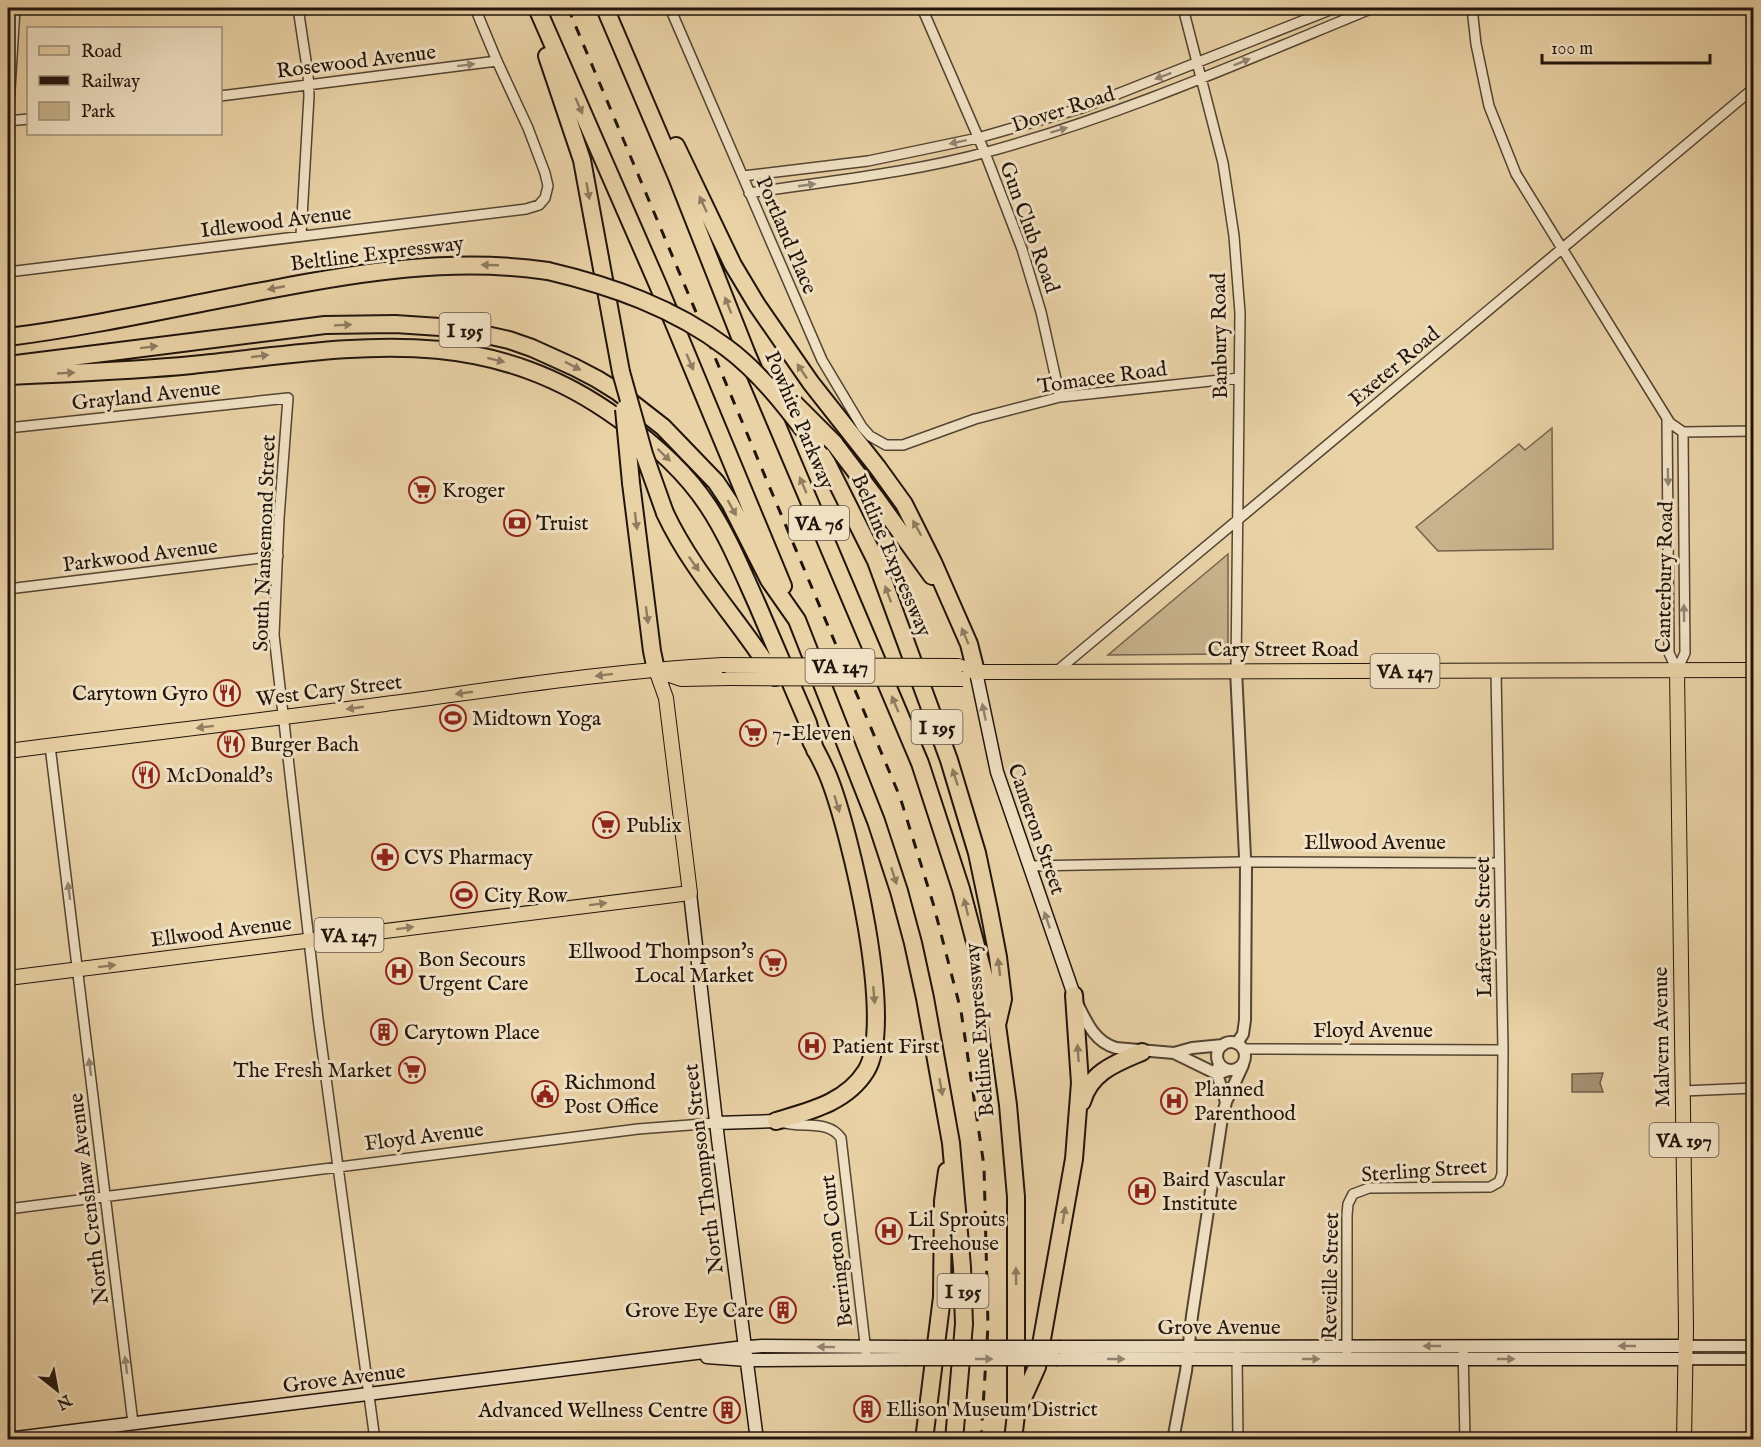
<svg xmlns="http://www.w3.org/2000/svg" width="1761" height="1447" viewBox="0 0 1761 1447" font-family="'IM FELL English',serif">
	<rect width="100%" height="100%" fill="#e9d2a6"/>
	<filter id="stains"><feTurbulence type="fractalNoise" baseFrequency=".00333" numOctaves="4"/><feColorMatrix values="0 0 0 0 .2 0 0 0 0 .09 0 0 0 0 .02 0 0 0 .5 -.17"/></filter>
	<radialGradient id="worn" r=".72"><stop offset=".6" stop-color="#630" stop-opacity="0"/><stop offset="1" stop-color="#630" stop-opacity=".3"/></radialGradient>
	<!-- green -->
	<path fill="#c7b28c" stroke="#74634c" stroke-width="1.5" d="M1552,428L1553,549L1438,551L1416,527L1519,444L1525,450Z
		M1228,554V654L1108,655Z"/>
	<!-- water -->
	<path fill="#a59172" stroke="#705f49" stroke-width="1.5" d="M1603,1073L1600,1083L1603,1092H1572V1074Z"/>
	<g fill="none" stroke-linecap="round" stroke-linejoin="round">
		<defs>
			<path id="minor" d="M298,8L308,74L309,96L301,235
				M670,8L822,360L862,427L870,436L886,445H903L975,419L1060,397L1239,378
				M922,8L985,153L1022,249L1041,312L1060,397
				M1183,8L1223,163L1234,236L1240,313L1236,670
				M1472,8L1476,44L1489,106L1516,174L1670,423L1683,432
				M220,96L497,61
				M8,121L28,119
				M8,122L15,8
				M743,176L868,161L978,138L1082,108L1335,8
				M749,193C828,181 910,173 987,152C1120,116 1246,60 1373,8
				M8,272L526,209L539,205L545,198L548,186L545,173L528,128L497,61L475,8
				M1667,419L1669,653L1677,670
				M8,428L288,398L279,518L274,635L318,1019L375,1440
				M1683,432L1754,431
				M8,589L278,556
				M1677,670L1685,653L1683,432
				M1057,671L1754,88
				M50,746L133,1423
				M1250,862L1499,863
				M1029,866L1240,862
				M1244,1049L1503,1050
				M1683,1091L1754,1088
				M781,1122C802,1129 828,1119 841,1138L866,1352
				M8,1209L638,1129L716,1123
				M1463,1346L1465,1440
				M1347,1351V1215L1348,1204L1353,1194L1369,1188L1490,1187L1499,1182L1502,1174L1503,1050L1496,671
				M1237,1355L1238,1440"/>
			<path id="tertiary" d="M1236,670L1245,857
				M1078,1005C1087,1023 1095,1042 1116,1048L1174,1053L1192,1048L1223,1045
				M1217 1056a14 14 0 1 1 28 0a14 14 0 1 1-28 0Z
				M1237,1043L1243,1034L1245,1020L1246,867
				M1174,1053L1217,1074L1229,1070
				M1218,1067L1217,1074L1226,1102
				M1686,1346H1754
				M1685,1359H1754
				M1173,1440L1186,1371L1192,1316L1222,1118L1226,1102L1243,1065"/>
			<path id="secondary" d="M976,672L997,772L1074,995
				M690,893L718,1139L757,1440
				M716,1123L776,1121
				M1060,1347L1686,1346
				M707,1357L747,1360L905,1359
				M1058,1359H1685
				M8,1439L736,1348L762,1346L905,1347"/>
			<path id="primary" d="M958,666L976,672L1754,670
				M1677,670L1686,1328L1684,1440
				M658,671L681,679L730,678
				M8,751C133,735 259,721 385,704C497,689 609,671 722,665
				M8,978L690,893L666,698L656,670"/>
			<path id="motorway" d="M537,8L658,285L783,586
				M605,8L677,177L746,352L920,763L961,889L997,1025
				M547,56L582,160L621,372
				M676,146L733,265L757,305L811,383L878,468L904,504L933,562L969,644L976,672
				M8,337C95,326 181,306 268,290C360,272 454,257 548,271
				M8,365L325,325L395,324L455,328L509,340L532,348L574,367L597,379L618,392L663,427L716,482L730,503L769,580L797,620L876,821L899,891L913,943L925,998L951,1143L962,1267L964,1324L954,1440
				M8,376C69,373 131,371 192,365C349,349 480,318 619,419C653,443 685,471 708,506C728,536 742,571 757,604C774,643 791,683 808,723L815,750
				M834,443L875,497L932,576
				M816,446L827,463L876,561L949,760L977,853L989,910L998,957L1003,999L997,1025L1008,1105L1016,1197V1414L1013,1440
				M631,483L652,651L656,670
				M665,513C693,573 740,621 775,677
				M1082,1102C1090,1072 1116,1063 1142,1052
				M776,1121C809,1111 846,1103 866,1071C896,1023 850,831 829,778C824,765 817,753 811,741
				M1019,1407L1037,1367L1074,1159L1080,1083L1074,995
				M924,1440L942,1297L943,1201L947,1171"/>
		</defs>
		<!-- minor casing -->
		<use href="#minor" stroke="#534432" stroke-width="12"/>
		<!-- tertiary casing -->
		<use href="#tertiary" stroke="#534432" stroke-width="14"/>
		<!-- secondary casing -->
		<use href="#secondary" stroke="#21140c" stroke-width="15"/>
		<!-- primary casing -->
		<use href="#primary" stroke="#21140c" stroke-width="16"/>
		<!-- motorway casing -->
		<use href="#motorway" stroke="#21140c" stroke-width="20"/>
		<!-- minor -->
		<use href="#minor" stroke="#f1e2c5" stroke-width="9"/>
		<!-- tertiary -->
		<use href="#tertiary" stroke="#f1e2c5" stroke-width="10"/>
		<!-- secondary -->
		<use href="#secondary" stroke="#f1e2c5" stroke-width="12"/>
		<!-- primary -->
		<use href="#primary" stroke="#e9d2a6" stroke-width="14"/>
		<!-- motorway -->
		<use href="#motorway" stroke="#e9d2a6" stroke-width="16"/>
		<!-- rail -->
		<path stroke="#21140c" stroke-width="3" stroke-dasharray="10 10" stroke-linecap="butt" d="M568,8L900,797L933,903L961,1011L984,1166L988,1326L981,1440"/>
		<defs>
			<path id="secondary-bridge" d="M905,1347H1060
				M905,1359H1058"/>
			<path id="primary-bridge" d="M722,665L958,666
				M730,678L963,679"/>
			<path id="motorway-bridge" d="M548,271C612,286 674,308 727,348C762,374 790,412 816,446
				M621,372L644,454L665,513
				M791,400L834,443
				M624,409L631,483"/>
		</defs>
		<!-- secondary-bridge casing -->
		<use href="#secondary-bridge" stroke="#21140c" stroke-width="15" stroke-linecap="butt"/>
		<!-- primary-bridge casing -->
		<use href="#primary-bridge" stroke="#21140c" stroke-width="16" stroke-linecap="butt"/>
		<!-- motorway-bridge casing -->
		<use href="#motorway-bridge" stroke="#21140c" stroke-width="20" stroke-linecap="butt"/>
		<!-- secondary-bridge -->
		<use href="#secondary-bridge" stroke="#f1e2c5" stroke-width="12"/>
		<!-- primary-bridge -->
		<use href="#primary-bridge" stroke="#e9d2a6" stroke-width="14"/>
		<!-- motorway-bridge -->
		<use href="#motorway-bridge" stroke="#e9d2a6" stroke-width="16"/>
	</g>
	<!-- one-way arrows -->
	<defs><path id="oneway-solid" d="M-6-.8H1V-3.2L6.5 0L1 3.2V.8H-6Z" transform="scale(1.5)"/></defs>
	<g fill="#938572">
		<use href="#oneway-solid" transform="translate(1242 62) rotate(-22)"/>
		<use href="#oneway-solid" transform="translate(466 65) rotate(-7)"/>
		<use href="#oneway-solid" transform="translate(1163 76) rotate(159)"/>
		<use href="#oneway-solid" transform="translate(1059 130) rotate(-17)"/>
		<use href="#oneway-solid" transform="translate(958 142) rotate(168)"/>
		<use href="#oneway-solid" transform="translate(807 185) rotate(-8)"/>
		<use href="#oneway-solid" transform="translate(1668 477) rotate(89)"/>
		<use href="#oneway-solid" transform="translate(1684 613) rotate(-91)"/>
		<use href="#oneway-solid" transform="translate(984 712) rotate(-102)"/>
		<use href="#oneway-solid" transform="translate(69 891) rotate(-97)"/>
		<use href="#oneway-solid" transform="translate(1047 920) rotate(-109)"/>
		<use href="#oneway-solid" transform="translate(90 1067) rotate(-97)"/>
		<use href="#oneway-solid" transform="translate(1432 1346) rotate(-180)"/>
		<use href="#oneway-solid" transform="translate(1627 1346) rotate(-180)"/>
		<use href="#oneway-solid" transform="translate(826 1347) rotate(-179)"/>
		<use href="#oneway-solid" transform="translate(984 1359)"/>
		<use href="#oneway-solid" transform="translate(1116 1359)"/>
		<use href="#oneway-solid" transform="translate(1311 1359)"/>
		<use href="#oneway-solid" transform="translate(1506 1359)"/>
		<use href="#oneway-solid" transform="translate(126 1365) rotate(-97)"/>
	</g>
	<g fill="#8f7c61">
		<use href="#oneway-solid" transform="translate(579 106) rotate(66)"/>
		<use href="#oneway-solid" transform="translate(588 191) rotate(80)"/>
		<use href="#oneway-solid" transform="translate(703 204) rotate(-115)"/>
		<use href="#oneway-solid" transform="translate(490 265) rotate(-178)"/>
		<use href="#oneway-solid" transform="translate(276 288) rotate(169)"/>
		<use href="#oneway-solid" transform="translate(728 305) rotate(-111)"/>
		<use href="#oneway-solid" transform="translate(343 325) rotate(-3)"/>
		<use href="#oneway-solid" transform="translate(149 347) rotate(-7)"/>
		<use href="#oneway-solid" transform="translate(260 356) rotate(-7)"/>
		<use href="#oneway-solid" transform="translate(496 360) rotate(14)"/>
		<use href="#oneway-solid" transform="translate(690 362) rotate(67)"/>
		<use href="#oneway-solid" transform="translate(573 366) rotate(27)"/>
		<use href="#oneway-solid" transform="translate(802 371) rotate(-124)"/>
		<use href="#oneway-solid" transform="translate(66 373) rotate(-3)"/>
		<use href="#oneway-solid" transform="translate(664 455) rotate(44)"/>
		<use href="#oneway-solid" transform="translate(803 485) rotate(-113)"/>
		<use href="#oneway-solid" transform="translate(732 508) rotate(61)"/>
		<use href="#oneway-solid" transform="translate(636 521) rotate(83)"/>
		<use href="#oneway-solid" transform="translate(917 528) rotate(-119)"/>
		<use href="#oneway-solid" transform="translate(694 564) rotate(55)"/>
		<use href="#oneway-solid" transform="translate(888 594) rotate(-110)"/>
		<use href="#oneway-solid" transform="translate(647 615) rotate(83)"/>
		<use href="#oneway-solid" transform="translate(965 636) rotate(-113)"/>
		<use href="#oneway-solid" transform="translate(604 675) rotate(173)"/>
		<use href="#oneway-solid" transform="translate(464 693) rotate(172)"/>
		<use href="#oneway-solid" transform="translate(895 704) rotate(-113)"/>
		<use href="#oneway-solid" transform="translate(355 708) rotate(172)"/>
		<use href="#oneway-solid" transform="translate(205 727) rotate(173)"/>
		<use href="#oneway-solid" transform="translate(955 777) rotate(-108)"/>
		<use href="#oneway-solid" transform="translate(837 804) rotate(73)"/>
		<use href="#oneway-solid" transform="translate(894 876) rotate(72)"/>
		<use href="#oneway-solid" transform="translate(598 904) rotate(-7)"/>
		<use href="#oneway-solid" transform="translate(966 907) rotate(-104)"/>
		<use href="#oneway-solid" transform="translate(405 928) rotate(-7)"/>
		<use href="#oneway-solid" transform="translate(107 966) rotate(-7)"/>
		<use href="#oneway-solid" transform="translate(999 967) rotate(-97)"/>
		<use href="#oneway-solid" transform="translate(874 995) rotate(85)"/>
		<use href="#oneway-solid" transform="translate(1078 1053) rotate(-94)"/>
		<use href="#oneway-solid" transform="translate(941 1087) rotate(80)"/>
		<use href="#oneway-solid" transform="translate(1064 1215) rotate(-80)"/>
		<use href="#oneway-solid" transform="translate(1016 1276) rotate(-91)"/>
	</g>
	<!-- icons -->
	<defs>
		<symbol id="supermarket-ring" viewBox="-11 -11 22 22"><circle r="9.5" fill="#f1e2c5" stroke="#8f2418" stroke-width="1.5"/><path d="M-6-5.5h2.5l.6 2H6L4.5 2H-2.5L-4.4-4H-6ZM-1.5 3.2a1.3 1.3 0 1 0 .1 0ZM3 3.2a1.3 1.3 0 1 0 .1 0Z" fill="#8f2418"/></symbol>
		<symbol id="bank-ring" viewBox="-11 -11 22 22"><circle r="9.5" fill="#f1e2c5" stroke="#8f2418" stroke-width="1.5"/><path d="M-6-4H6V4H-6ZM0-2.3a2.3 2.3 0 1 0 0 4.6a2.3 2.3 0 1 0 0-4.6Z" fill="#8f2418"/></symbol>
		<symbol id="restaurant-ring" viewBox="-11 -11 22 22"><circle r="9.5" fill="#f1e2c5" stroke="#8f2418" stroke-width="1.5"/><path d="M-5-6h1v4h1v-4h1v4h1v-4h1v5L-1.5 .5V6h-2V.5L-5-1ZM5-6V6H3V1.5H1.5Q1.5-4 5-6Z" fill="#8f2418"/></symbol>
		<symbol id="stadium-ring" viewBox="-11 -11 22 22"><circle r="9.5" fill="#f1e2c5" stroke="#8f2418" stroke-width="1.5"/><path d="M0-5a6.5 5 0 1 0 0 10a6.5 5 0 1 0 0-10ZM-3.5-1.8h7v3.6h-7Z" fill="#8f2418"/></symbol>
		<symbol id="pharmacy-ring" viewBox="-11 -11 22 22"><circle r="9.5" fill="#f1e2c5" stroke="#8f2418" stroke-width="1.5"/><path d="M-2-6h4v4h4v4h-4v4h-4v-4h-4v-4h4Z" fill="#8f2418"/></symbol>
		<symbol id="hospital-ring" viewBox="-11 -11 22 22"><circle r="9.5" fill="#f1e2c5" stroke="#8f2418" stroke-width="1.5"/><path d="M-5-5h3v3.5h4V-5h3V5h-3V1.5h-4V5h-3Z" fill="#8f2418"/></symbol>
		<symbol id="building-ring" viewBox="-11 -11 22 22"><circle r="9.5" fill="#f1e2c5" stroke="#8f2418" stroke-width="1.5"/><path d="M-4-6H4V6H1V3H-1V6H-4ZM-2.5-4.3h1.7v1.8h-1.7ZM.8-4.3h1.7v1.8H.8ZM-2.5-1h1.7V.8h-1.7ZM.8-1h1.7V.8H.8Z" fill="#8f2418"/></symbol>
		<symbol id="civic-ring" viewBox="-11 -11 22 22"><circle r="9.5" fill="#f1e2c5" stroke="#8f2418" stroke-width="1.5"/><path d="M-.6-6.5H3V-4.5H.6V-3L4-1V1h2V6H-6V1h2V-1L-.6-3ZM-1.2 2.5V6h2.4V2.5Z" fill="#8f2418"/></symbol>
	</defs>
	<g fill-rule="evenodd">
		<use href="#supermarket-ring" x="407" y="475" width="30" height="30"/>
		<use href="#bank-ring" x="502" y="508" width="30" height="30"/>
		<use href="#restaurant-ring" x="212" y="678" width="30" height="30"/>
		<use href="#stadium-ring" x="438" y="703" width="30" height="30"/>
		<use href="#supermarket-ring" x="738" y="718" width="30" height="30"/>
		<use href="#restaurant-ring" x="216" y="729" width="30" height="30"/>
		<use href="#restaurant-ring" x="131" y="760" width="30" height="30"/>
		<use href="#supermarket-ring" x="591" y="810" width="30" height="30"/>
		<use href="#pharmacy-ring" x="370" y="842" width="30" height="30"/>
		<use href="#stadium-ring" x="449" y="880" width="30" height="30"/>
		<use href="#supermarket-ring" x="758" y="948" width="30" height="30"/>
		<use href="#hospital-ring" x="384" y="956" width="30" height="30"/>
		<use href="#building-ring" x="369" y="1017" width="30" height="30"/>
		<use href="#hospital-ring" x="797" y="1031" width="30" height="30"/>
		<use href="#supermarket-ring" x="397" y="1055" width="30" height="30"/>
		<use href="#civic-ring" x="530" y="1079" width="30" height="30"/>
		<use href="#hospital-ring" x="1159" y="1086" width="30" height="30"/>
		<use href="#hospital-ring" x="1127" y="1176" width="30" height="30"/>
		<use href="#hospital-ring" x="874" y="1216" width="30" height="30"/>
		<use href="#building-ring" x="768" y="1295" width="30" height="30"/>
		<use href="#building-ring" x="852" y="1394" width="30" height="30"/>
		<use href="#building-ring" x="712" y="1395" width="30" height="30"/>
	</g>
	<g text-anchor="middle" stroke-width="6" stroke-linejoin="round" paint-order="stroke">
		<!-- shield labels -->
		<g fill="#f1e2c5" stroke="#5f5244" stroke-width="1.5">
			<rect x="439.5" y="313" width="51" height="34" rx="4.5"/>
			<rect x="789" y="506" width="60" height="34" rx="4.5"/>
			<rect x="805.5" y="649" width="69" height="34" rx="4.5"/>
			<rect x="1370.5" y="654" width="69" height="34" rx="4.5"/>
			<rect x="911.5" y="710" width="51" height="34" rx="4.5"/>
			<rect x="314.5" y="918" width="69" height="34" rx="4.5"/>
			<rect x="1649.5" y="1123" width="69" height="34" rx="4.5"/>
			<rect x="937.5" y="1274" width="51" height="34" rx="4.5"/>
		</g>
		<g font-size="20" font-weight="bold" fill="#21140c">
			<text x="465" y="337">I 195</text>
			<text x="819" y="530">VA 76</text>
			<text x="840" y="673">VA 147</text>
			<text x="1405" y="678">VA 147</text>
			<text x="937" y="734">I 195</text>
			<text x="349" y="942">VA 147</text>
			<text x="1684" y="1147">VA 197</text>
			<text x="963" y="1298">I 195</text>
		</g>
		<!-- street labels -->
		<g font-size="21" fill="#21140c" stroke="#f1e2c5">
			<text transform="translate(356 61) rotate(-7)" y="7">Rosewood Avenue</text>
			<text transform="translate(1063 109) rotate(-18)" y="7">Dover Road</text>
			<text transform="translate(276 221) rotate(-7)" y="7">Idlewood Avenue</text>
			<text transform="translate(1030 227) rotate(70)" y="7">Gun Club Road</text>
			<text transform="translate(787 235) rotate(67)" y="7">Portland Place</text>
			<text transform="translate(377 253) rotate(-7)" y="7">Beltline Expressway</text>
			<text transform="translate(1219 336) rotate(-91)" y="7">Banbury Road</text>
			<text transform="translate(1394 366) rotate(-40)" y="7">Exeter Road</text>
			<text transform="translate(1102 377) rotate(-8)" y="7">Tomacee Road</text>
			<text transform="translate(146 395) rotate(-6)" y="7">Grayland Avenue</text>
			<text transform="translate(800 420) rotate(67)" y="7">Powhite Parkway</text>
			<text transform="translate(264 543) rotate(-88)" y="7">South Nansemond Street</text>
			<text transform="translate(140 555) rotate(-7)" y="7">Parkwood Avenue</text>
			<text transform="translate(892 555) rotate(67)" y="7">Beltline Expressway</text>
			<text transform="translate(1664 577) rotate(-89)" y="7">Canterbury Road</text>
			<text x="1283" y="656">Cary Street Road</text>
			<text transform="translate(329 690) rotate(-7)" y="7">West Cary Street</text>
			<text transform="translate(1037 829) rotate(71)" y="7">Cameron Street</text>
			<text x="1375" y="849">Ellwood Avenue</text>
			<text transform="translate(1483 927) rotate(-91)" y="7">Lafayette Street</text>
			<text transform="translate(221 931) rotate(-7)" y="7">Ellwood Avenue</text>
			<text transform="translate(979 1030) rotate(-95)" y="7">Beltline Expressway</text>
			<text x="1373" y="1037">Floyd Avenue</text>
			<text transform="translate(1661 1037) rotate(-91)" y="7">Malvern Avenue</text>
			<text transform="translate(424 1136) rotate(-7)" y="7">Floyd Avenue</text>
			<text transform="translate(703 1169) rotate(-97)" y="7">North Thompson Street</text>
			<text transform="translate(1424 1170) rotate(-4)" y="7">Sterling Street</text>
			<text transform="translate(88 1199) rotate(-97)" y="7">North Crenshaw Avenue</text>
			<text transform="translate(836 1251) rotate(-97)" y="7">Berrington Court</text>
			<text transform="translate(1330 1276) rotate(-89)" y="7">Reveille Street</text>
			<text x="1219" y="1334">Grove Avenue</text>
			<text transform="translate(344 1378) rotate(-7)" y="7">Grove Avenue</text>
		</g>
		<!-- poi labels -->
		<g font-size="21" fill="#21140c" stroke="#f1e2c5" text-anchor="start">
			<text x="442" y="497">Kroger</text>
			<text x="536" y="530">Truist</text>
			<text x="208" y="700" text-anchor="end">Carytown Gyro</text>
			<text x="472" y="725">Midtown Yoga</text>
			<text x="772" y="740">7-Eleven</text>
			<text x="250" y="751">Burger Bach</text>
			<text x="166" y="782">McDonald's</text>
			<text x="626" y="832">Publix</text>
			<text x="404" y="864">CVS Pharmacy</text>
			<text x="484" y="902">City Row</text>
			<text x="754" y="958" text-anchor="end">Ellwood Thompson's<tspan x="754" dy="24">Local Market</tspan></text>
			<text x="418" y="966">Bon Secours<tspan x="418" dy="24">Urgent Care</tspan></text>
			<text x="404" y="1039">Carytown Place</text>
			<text x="832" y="1053">Patient First</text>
			<text x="392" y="1077" text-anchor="end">The Fresh Market</text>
			<text x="564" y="1089">Richmond<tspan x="564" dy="24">Post Office</tspan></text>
			<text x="1194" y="1096">Planned<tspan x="1194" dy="24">Parenthood</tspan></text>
			<text x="1162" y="1186">Baird Vascular<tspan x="1162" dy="24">Institute</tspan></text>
			<text x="908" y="1226">Lil Sprouts<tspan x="908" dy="24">Treehouse</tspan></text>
			<text x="764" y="1317" text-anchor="end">Grove Eye Care</text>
			<text x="886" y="1416">Ellison Museum District</text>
			<text x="708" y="1417" text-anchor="end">Advanced Wellness Centre</text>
		</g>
	</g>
	<!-- margin -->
	<rect width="1761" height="1447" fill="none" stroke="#e9d2a6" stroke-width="30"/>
	<rect x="9" y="9" width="1743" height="1429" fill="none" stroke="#21140c" stroke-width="3"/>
	<rect x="15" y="15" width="1731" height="1417" fill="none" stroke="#21140c" stroke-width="1.5"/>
	<!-- legend -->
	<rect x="27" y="27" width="195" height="108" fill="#f1e2c5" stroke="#9e907b" stroke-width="1.5"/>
	<rect x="39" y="46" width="30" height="9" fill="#e9d2a6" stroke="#9e907b" stroke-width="1.5"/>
	<text x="81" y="57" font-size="18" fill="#21140c">Road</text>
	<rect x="39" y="76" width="30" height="9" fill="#21140c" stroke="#9e907b" stroke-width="1.5"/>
	<text x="81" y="87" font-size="18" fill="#21140c">Railway</text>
	<rect x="39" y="102" width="30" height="18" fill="#c7b28c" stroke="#9e907b" stroke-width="1.5"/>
	<text x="81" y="117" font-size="18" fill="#21140c">Park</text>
	<!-- north arrow -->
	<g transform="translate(57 1390) rotate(149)" stroke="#f1e2c5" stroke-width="4.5" paint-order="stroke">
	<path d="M0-4.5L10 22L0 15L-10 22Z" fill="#21140c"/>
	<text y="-9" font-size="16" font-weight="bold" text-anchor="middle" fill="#21140c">N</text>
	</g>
	<!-- scale -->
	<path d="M1542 54v9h168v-9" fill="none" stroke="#21140c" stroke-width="3"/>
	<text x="1551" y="54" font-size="18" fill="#21140c" stroke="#f1e2c5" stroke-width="4.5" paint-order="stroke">100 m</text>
	<rect width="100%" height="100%" filter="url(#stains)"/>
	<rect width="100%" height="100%" fill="url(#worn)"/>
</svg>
